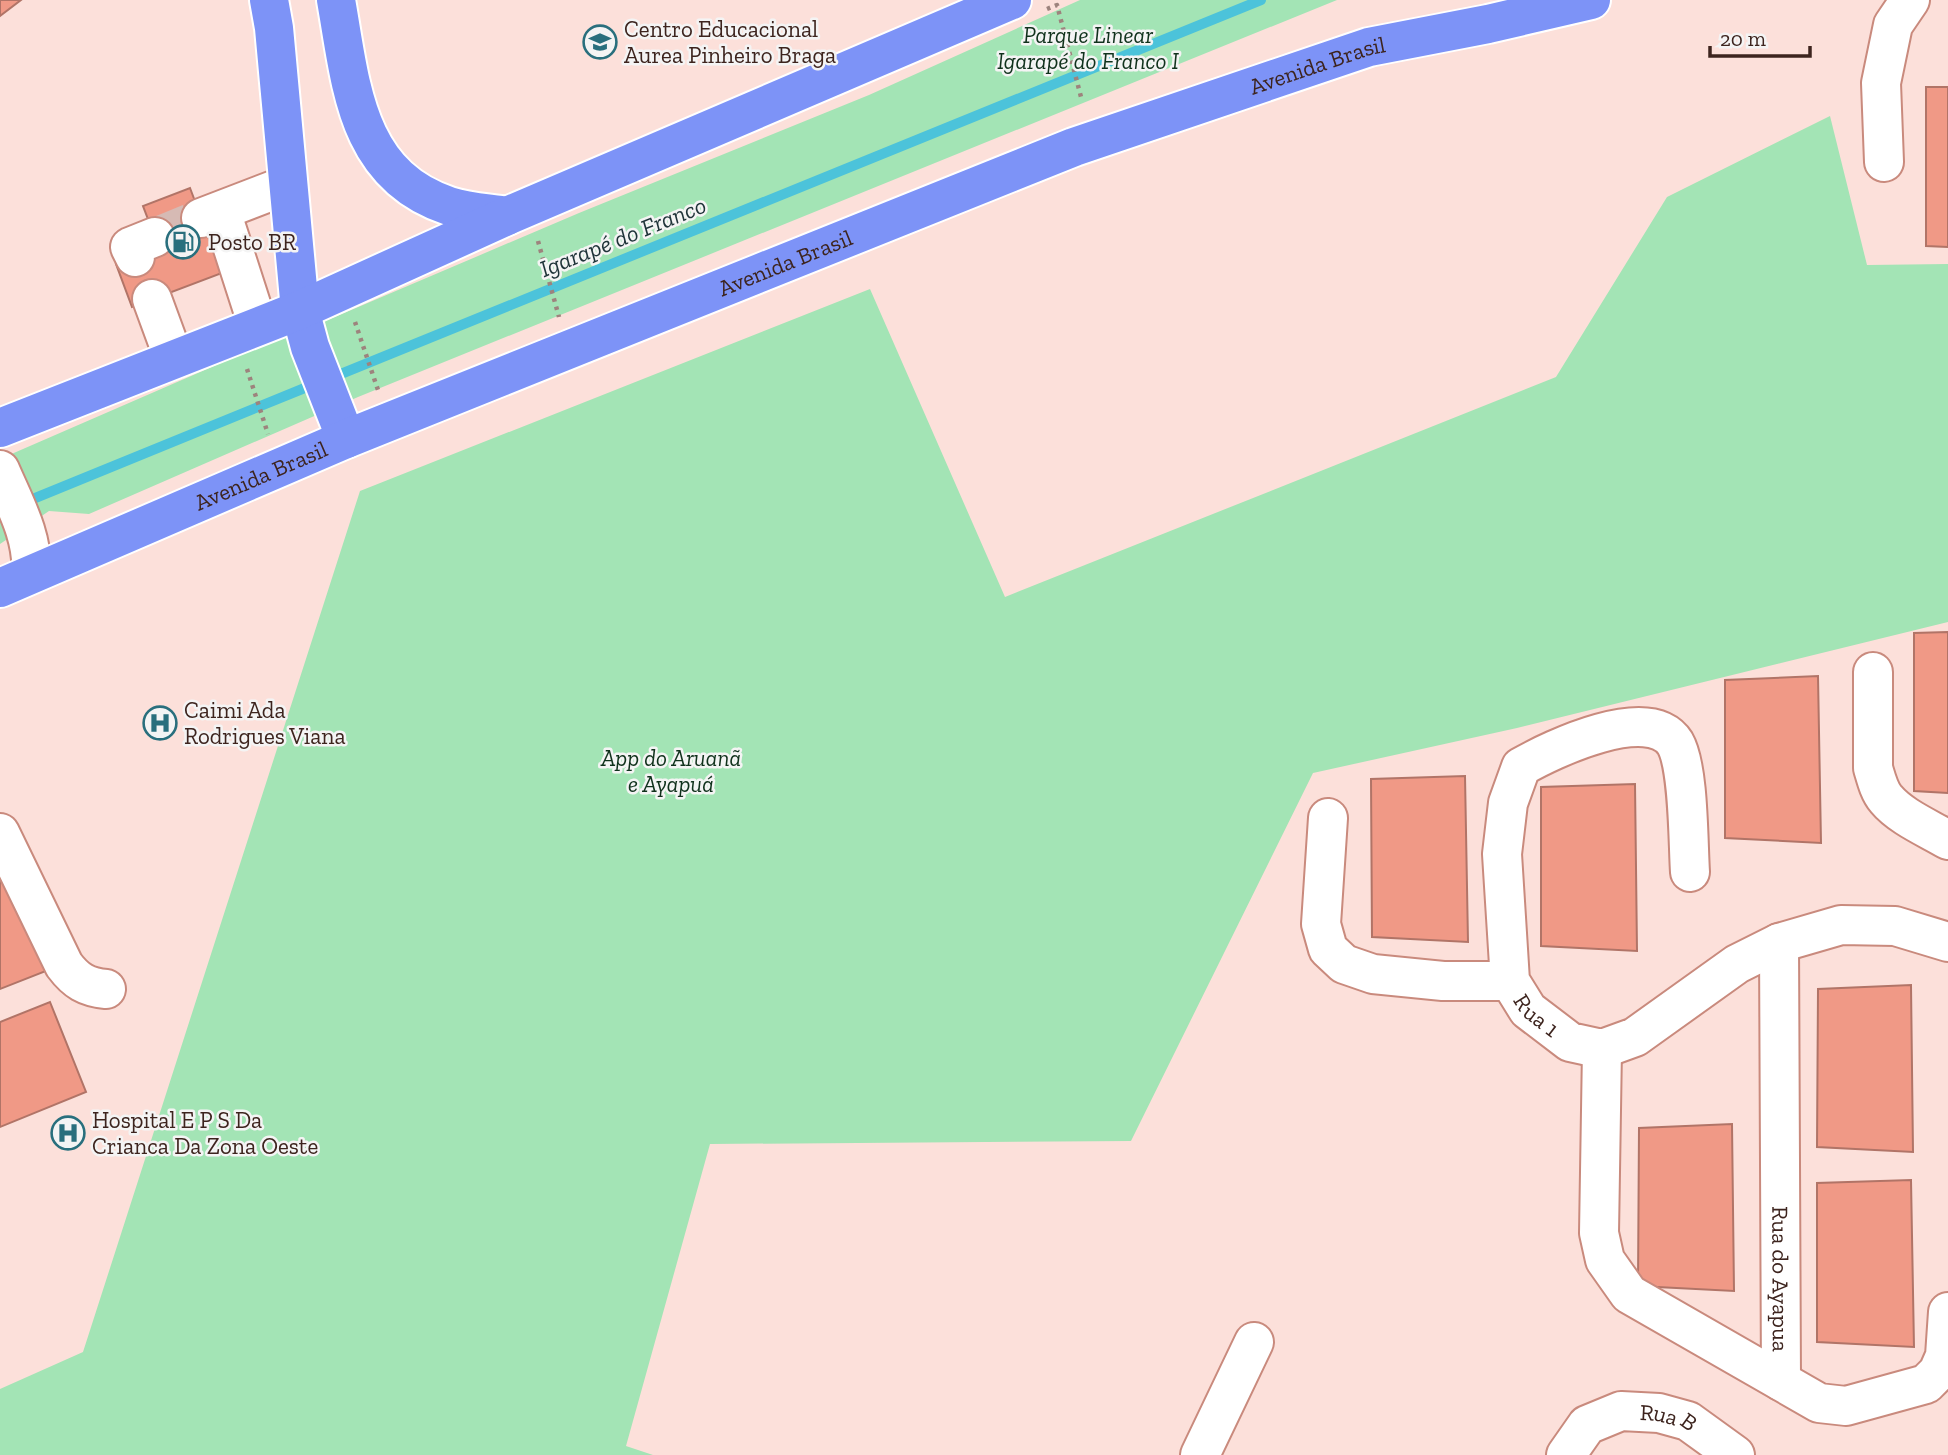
<svg xmlns="http://www.w3.org/2000/svg" width="1948" height="1455" viewBox="0 0 1948 1455" font-family="'Zilla Slab',serif">
	<rect width="100%" height="100%" fill="#fce0da"/>
	<!-- green -->
	<path fill="#a3e4b5" d="M1080,0H1337L358,397L89,514L49,511L0,544V459L274,340L330,319L579,213L869,95Z
		M1830,116L1867,265L1948,264V622L1517,728L1313,773L1131,1141L710,1144L626,1446L653,1455H0V1389L83,1352L360,491L870,289L1005,597L1556,377L1667,197Z"/>
	<g fill="none" stroke-linecap="round" stroke-linejoin="round">
		<!-- stream -->
		<path stroke="#4cc3da" stroke-width="10" d="M331,378L1261,0
			M23,503L317,383"/>
	</g>
	<!-- building -->
	<path fill="#f09986" stroke="#b17467" stroke-width="2" d="M0,0H21L0,16Z
		M1926,87H1948V247L1926,246Z
		M190,188L222,273L132,307L116,264L159,248L143,206Z
		M1948,632V793L1914,791V633Z
		M1818,676L1821,843L1725,838V680Z
		M1465,776L1468,942L1372,937L1371,779Z
		M1635,784L1637,951L1541,946V787Z
		M14,874L51,969L0,989V880Z
		M1911,985L1913,1152L1817,1147L1818,989Z
		M50,1002L86,1092L0,1127V1022Z
		M1732,1124L1734,1291L1638,1286L1639,1128Z
		M1911,1180L1914,1347L1817,1342V1183Z"/>
	<g fill="none" stroke-linecap="round" stroke-linejoin="round">
		<!-- minor-tunnel -->
		<path stroke="#d6bab4" stroke-width="38" stroke-dasharray="38 19" stroke-linecap="butt" d="M155,237L201,218"/>
		<defs>
			<g id="minor">
				<path d="M1884,162L1881,83L1893,25L1910,0"/>
				<path d="M221,211L258,326"/>
				<path d="M201,218L287,185"/>
				<path d="M135,257L130,247L155,237"/>
				<path d="M152,299L174,359"/>
				<path d="M0,470C14,503 34,537 31,574"/>
				<path d="M1873,672V768C1876,778 1879,791 1886,799C1901,817 1928,828 1948,840"/>
				<path d="M1328,818L1321,924L1328,949L1344,964L1373,974L1443,981H1510"/>
				<path d="M0,833L64,965C76,981 86,987 106,989"/>
				<path id="s1" d="M1690,872C1688,842 1689,767 1675,743C1649,703 1552,749 1521,767L1508,803L1502,854L1510,981L1528,1010L1570,1042L1602,1049L1635,1037L1737,964L1779,943L1841,925L1895,926L1948,942"/>
				<path id="s2" d="M1779,943L1781,1381"/>
				<path d="M1602,1049L1599,1233L1605,1260L1629,1294L1819,1403L1846,1406L1926,1384L1938,1372L1945,1356L1948,1312"/>
				<path d="M1200,1455L1254,1342"/>
				<path id="s3" d="M1566,1455L1587,1425L1621,1411L1659,1413L1688,1421L1735,1455"/>
			</g>
			<g id="highway">
				<path d="M269,0L274,28L300,310L310,347L346,439"/>
				<path d="M336,0C351,84 355,175 449,206C467,212 488,213 507,216"/>
				<path d="M0,428L300,310L507,216L1012,0"/>
				<path id="s4" d="M0,588L346,439L1074,147L1369,47L1488,24L1591,0"/>
			</g>
		</defs>
		<!-- minor casing -->
		<use href="#minor" stroke="#c98a7d" stroke-width="42"/>
		<!-- highway casing -->
		<use href="#highway" stroke="#fff" stroke-width="42"/>
		<!-- path -->
		<path stroke="#9d837d" stroke-width="4.5" stroke-dasharray="3.5 5" stroke-linecap="butt" d="M1047,9L1057,5L1081,97
			M538,241L559,317
			M355,322L378,390
			M247,369L268,434"/>
		<!-- minor -->
		<use href="#minor" stroke="#fff" stroke-width="38"/>
		<!-- highway -->
		<use href="#highway" stroke="#7d93f7" stroke-width="38"/>
	</g>
	<!-- icons -->
	<defs>
		<symbol id="school-ring" viewBox="-11 -11 22 22"><circle r="9.5" fill="#f4f4f4" stroke="#296f7d" stroke-width="1.5"/><path d="M0-5L7-2L0 1L-7-2ZM-4 1L0 2.5L4 1V4Q0 6-4 4Z" fill="#296f7d"/></symbol>
		<symbol id="fuel-ring" viewBox="-11 -11 22 22"><circle r="9.5" fill="#f4f4f4" stroke="#296f7d" stroke-width="1.5"/><path d="M-5.5-6h7V0h2V4h1.3V-2.5L3-4.5l.8-.8L6-3V5H2.5V1h-1V6h-7ZM-4.2-4.7v3.2H.2V-4.7Z" fill="#296f7d"/></symbol>
		<symbol id="hospital-ring" viewBox="-11 -11 22 22"><circle r="9.5" fill="#f4f4f4" stroke="#296f7d" stroke-width="1.5"/><path d="M-5-5h3v3.5h4V-5h3V5h-3V1.5h-4V5h-3Z" fill="#296f7d"/></symbol>
	</defs>
	<g fill-rule="evenodd">
		<use href="#school-ring" x="581" y="23" width="38" height="38"/>
		<use href="#fuel-ring" x="164" y="223" width="38" height="38"/>
		<use href="#hospital-ring" x="141" y="704" width="38" height="38"/>
		<use href="#hospital-ring" x="49" y="1114" width="38" height="38"/>
	</g>
	<g text-anchor="middle" stroke-width="5" stroke-linejoin="round" paint-order="stroke">
		<!-- poi labels -->
		<g font-size="23" fill="#3d241e" stroke="#f4f4f4" text-anchor="start">
			<text x="624" y="37">Centro Educacional<tspan x="624" dy="26">Aurea Pinheiro Braga</tspan></text>
			<text x="208" y="250">Posto BR</text>
			<text x="184" y="718">Caimi Ada<tspan x="184" dy="26">Rodrigues Viana</tspan></text>
			<text x="92" y="1128">Hospital E P S Da<tspan x="92" dy="26">Crianca Da Zona Oeste</tspan></text>
		</g>
		<!-- park labels -->
		<g font-size="23" font-style="italic" fill="#10321c" stroke="#f4f4f4">
			<text x="1088" y="43">Parque Linear<tspan x="1088" dy="26">Igarapé do Franco I</tspan></text>
			<text x="671" y="766">App do Aruanã<tspan x="671" dy="26">e Ayapuá</tspan></text>
		</g>
		<!-- street labels -->
		<g font-size="23" fill="#3d241e" stroke="#f4f4f4">
			<text dy="8" stroke="none"><textPath href="#s4" startOffset="1418">Avenida Brasil</textPath></text>
			<text dy="8" stroke="none"><textPath href="#s4" startOffset="850">Avenida Brasil</textPath></text>
			<text dy="8" stroke="none"><textPath href="#s4" startOffset="284">Avenida Brasil</textPath></text>
			<text dy="8" stroke="none"><textPath href="#s1" startOffset="558">Rua 1</textPath></text>
			<text dy="8" stroke="none"><textPath href="#s2" startOffset="336">Rua do Ayapua</textPath></text>
			<text dy="8" stroke="none"><textPath href="#s3" startOffset="121">Rua B</textPath></text>
		</g>
		<!-- water labels -->
		<g font-size="24" font-style="italic" fill="#1e3338" stroke="#f4f4f4">
			<text transform="translate(623 237) rotate(-22)" y="8">Igarapé do Franco</text>
		</g>
	</g>
	<!-- scale -->
	<path d="M1710 46v10h100v-10" fill="none" stroke="#3d241e" stroke-width="3.5"/>
	<text x="1720" y="46" font-size="21" fill="#3d241e" stroke="#f4f4f4" stroke-width="5" paint-order="stroke">20 m</text>
</svg>
